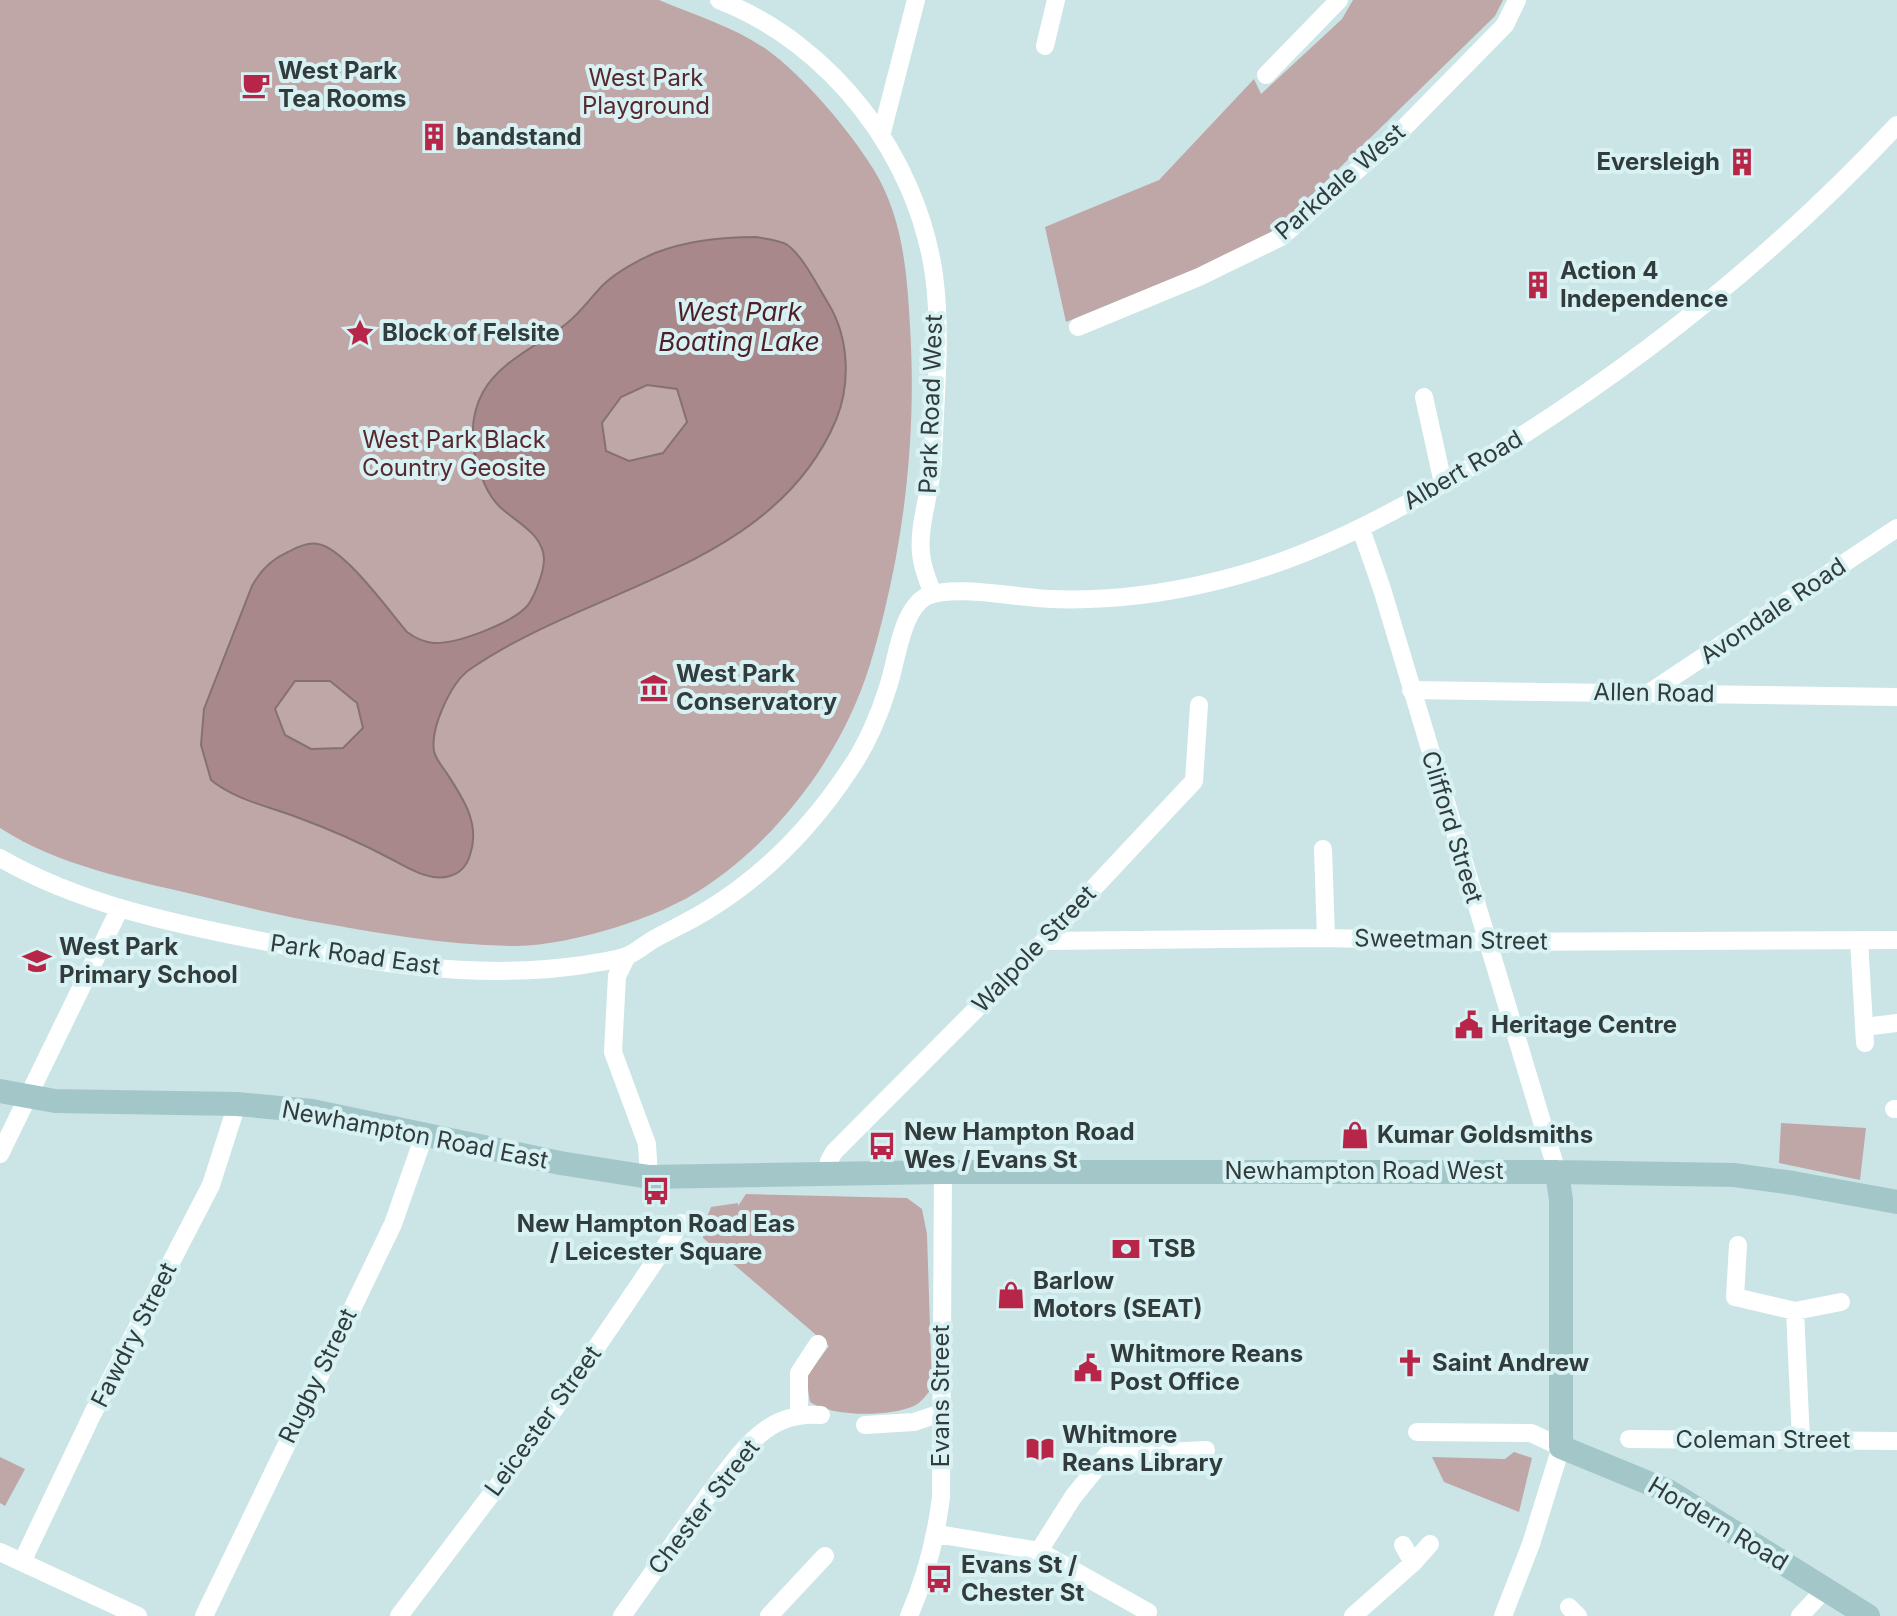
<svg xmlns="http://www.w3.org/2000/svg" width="1897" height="1616" viewBox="0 0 1897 1616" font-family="Inter,sans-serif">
	<rect width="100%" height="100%" fill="#cbe5e7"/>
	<!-- green -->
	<path fill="#bfa7a8" d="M0,0H659C695,15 734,27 766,49C803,75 850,131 874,170C903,218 907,272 910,326C916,424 907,519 884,613C875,649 866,683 850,716C820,781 765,848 705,887C660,918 572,945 517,946C448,946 378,933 310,921C272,914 234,904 196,895C129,879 59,866 0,828Z
		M1353,0H1503L1495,16L1277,229L1200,267L1066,322L1045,227L1159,180L1254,79L1261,94L1342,19Z
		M1781,1123L1866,1128L1860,1180L1779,1163Z
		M746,1194L907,1198L922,1209L927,1234L932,1388C927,1394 921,1403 914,1406C889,1417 832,1417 810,1402L806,1377L829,1346L703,1238L704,1225L711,1207L738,1203V1206Z
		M1514,1452L1532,1458L1519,1512L1444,1482L1432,1457L1505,1459Z
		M0,1457L25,1469L5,1506L0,1503Z"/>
	<!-- water -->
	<path fill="#a8888a" stroke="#857173" stroke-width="2" fill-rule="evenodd" d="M756,237C766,239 778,240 786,244C802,254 818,287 828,303C849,337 851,383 836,420C773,569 589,586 469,670C451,683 430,728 434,751C435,758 441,765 446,772C462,797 481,823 470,855C467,865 460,873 450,876C431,882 410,869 393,860C363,844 332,830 299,818C271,807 235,800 211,780L201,745L204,709L252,586C260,571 272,559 288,552C297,547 308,542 318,544C344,548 389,611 407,632C415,638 423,642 434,643C457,644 513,623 528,605C535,595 544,572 544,559C543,533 515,522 499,506C485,492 478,469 474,451C471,431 473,410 483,392C500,361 539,345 566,324C581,312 591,297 604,284C617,272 638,260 655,253C688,240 722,237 756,237ZM647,385L677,389L687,422L663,453L629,461L606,451L602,423L621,397ZM295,681H330L357,703L363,728L343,748L311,749L285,735L275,709Z"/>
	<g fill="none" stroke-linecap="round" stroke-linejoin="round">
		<!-- street -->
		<path stroke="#fff" stroke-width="18" d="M719,0C832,44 917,156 934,275C942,335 935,397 933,457C932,488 918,524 921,553C922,568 928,581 933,594
			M1045,46L1056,0
			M1266,75L1339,0
			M881,136L916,0
			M1078,327L1199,277L1281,237L1395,137L1505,25L1517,0
			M1424,397L1443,483
			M1361,529L1382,589L1557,1172
			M1411,690L1897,697
			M1649,693L1897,528
			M1323,849L1326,938
			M0,858C78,903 170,923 257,940C364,962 475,981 583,965C597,962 614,961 627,956C637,952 646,943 656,938C672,929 690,921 706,911C764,876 813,825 850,769C866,746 880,714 888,687C897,661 901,609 927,596C954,584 1019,598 1050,599C1103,601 1157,595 1208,583C1298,563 1377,522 1456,476C1619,380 1768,263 1897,125
			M1859,940L1865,1043
			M1044,941L1326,938L1487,942L1897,940
			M627,956L617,976L613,1052L647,1144L649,1177
			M1864,1027L1897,1023
			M1894,1109H1897
			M0,1154L120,908
			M829,1173V1161L834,1152L1044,941L1194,781L1199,705
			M1738,1245L1735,1297L1795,1311L1841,1302
			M1795,1311L1801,1440
			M799,1415V1373L818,1344
			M865,1425L914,1422L941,1413
			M1417,1432L1531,1433L1561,1447L1531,1544L1503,1616
			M1629,1439L1897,1441
			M937,1534L1039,1551L1148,1612
			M1403,1545L1413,1563
			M1039,1551L1073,1497L1107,1455L1206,1450
			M0,1552L138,1616
			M22,1562L93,1413L211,1185L237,1104
			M1569,1607L1578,1616
			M204,1616L393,1224L425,1133
			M399,1616L543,1426L681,1223
			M622,1616C653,1573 683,1529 715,1486C728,1469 742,1449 759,1435C776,1420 798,1413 821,1415
			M769,1616L825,1556
			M909,1616C926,1577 936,1538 941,1497L943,1172
			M1353,1616L1413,1563L1430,1544
			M1800,1616L1825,1589"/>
		<!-- secondary -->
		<path stroke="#a3c7c9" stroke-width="24" d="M0,1091L55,1101L237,1104L312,1111L560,1163L649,1177L943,1172H1557L1734,1175L1793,1183L1897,1202
			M1557,1172L1561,1200V1447L1668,1491L1868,1616"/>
	</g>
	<!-- icons -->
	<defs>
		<symbol id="cafe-bare" viewBox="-9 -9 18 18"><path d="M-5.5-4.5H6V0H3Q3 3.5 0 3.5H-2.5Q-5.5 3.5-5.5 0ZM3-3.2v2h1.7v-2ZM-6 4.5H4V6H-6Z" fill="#b72548" stroke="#d8f2f4" stroke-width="2.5" paint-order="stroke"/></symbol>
		<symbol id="building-bare" viewBox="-9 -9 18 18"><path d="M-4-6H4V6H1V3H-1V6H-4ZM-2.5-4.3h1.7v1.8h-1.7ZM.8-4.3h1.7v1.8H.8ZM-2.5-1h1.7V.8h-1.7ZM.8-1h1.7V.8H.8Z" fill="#b72548" stroke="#d8f2f4" stroke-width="2.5" paint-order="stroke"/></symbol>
		<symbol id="sight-bare" viewBox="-9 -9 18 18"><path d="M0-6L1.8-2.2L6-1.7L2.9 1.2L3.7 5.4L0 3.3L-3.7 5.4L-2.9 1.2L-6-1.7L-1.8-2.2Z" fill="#b72548" stroke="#d8f2f4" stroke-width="2.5" paint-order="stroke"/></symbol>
		<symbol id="museum-bare" viewBox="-9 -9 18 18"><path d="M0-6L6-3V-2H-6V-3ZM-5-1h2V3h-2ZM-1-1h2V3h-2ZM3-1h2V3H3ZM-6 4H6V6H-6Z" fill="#b72548" stroke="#d8f2f4" stroke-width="2.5" paint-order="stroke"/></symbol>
		<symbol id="school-bare" viewBox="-9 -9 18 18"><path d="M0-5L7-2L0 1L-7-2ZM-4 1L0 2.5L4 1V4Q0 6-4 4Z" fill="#b72548" stroke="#d8f2f4" stroke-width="2.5" paint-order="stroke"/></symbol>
		<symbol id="civic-bare" viewBox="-9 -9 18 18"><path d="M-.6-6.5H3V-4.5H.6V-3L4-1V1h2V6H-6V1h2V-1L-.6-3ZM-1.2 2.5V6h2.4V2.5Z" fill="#b72548" stroke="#d8f2f4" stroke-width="2.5" paint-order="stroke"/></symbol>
		<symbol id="shop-bare" viewBox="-9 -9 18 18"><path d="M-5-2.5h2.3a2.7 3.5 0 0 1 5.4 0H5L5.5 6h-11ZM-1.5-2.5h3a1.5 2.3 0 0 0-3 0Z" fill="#b72548" stroke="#d8f2f4" stroke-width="2.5" paint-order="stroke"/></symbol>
		<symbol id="bus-bare" viewBox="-9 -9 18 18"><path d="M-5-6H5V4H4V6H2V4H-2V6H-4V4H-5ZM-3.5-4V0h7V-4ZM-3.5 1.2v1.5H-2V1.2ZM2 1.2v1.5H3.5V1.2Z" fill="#b72548" stroke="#d8f2f4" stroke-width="2.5" paint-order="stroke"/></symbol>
		<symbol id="bank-bare" viewBox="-9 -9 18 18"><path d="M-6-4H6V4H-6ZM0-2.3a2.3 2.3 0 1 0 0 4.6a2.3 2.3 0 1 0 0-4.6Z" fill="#b72548" stroke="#d8f2f4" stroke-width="2.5" paint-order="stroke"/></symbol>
		<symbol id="church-bare" viewBox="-9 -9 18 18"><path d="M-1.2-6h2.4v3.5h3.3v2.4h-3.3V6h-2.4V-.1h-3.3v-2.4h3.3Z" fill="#b72548" stroke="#d8f2f4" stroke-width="2.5" paint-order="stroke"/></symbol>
		<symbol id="library-bare" viewBox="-9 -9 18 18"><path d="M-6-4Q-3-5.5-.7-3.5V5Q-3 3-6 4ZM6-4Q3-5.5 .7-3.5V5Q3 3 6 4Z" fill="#b72548" stroke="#d8f2f4" stroke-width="2.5" paint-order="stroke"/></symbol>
	</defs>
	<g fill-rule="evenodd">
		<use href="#cafe-bare" x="236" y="65" width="40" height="40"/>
		<use href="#building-bare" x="414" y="117" width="40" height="40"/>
		<use href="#building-bare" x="1722" y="142" width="40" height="40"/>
		<use href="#building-bare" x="1518" y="265" width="40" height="40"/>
		<use href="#sight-bare" x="340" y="313" width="40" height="40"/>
		<use href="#museum-bare" x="634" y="668" width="40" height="40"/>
		<use href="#school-bare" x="17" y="941" width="40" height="40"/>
		<use href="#civic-bare" x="1449" y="1005" width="40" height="40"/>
		<use href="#shop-bare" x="1335" y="1115" width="40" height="40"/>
		<use href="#bus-bare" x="862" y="1126" width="40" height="40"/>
		<use href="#bus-bare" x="636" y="1171" width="40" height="40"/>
		<use href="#bank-bare" x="1106" y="1229" width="40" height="40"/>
		<use href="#shop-bare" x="991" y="1275" width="40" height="40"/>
		<use href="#church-bare" x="1390" y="1343" width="40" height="40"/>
		<use href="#civic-bare" x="1068" y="1348" width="40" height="40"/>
		<use href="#library-bare" x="1020" y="1429" width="40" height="40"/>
		<use href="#bus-bare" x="919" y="1559" width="40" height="40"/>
	</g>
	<g text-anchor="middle" stroke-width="8" stroke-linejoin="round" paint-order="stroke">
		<!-- poi labels -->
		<g font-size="24" font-weight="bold" fill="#323c3d" stroke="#d8f2f4" text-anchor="start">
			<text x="278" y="79">West Park<tspan x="278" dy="28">Tea Rooms</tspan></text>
			<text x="456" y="145">bandstand</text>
			<text x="1720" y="170" text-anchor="end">Eversleigh</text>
			<text x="1560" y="279">Action 4<tspan x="1560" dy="28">Independence</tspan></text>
			<text x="382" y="341">Block of Felsite</text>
			<text x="676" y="682">West Park<tspan x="676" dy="28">Conservatory</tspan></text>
			<text x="59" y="955">West Park<tspan x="59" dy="28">Primary School</tspan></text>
			<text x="1491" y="1033">Heritage Centre</text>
			<text x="904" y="1140">New Hampton Road<tspan x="904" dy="28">Wes / Evans St</tspan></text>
			<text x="1377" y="1143">Kumar Goldsmiths</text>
			<text x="656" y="1232" text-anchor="middle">New Hampton Road Eas<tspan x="656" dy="28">/ Leicester Square</tspan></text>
			<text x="1148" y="1257">TSB</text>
			<text x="1033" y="1289">Barlow<tspan x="1033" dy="28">Motors (SEAT)</tspan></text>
			<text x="1110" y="1362">Whitmore Reans<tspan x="1110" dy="28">Post Office</tspan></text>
			<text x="1432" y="1371">Saint Andrew</text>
			<text x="1062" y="1443">Whitmore<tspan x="1062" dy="28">Reans Library</tspan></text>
			<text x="961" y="1573">Evans St /<tspan x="961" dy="28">Chester St</tspan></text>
		</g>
		<!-- park labels -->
		<g font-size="24" fill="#58282e" stroke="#d8f2f4">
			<text x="646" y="86">West Park<tspan x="646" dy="28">Playground</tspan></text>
			<text x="454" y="448">West Park Black<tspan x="454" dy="28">Country Geosite</tspan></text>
		</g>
		<!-- street labels -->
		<g font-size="24" fill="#323c3d" stroke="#d8f2f4">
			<text transform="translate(1340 182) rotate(-41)" y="8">Parkdale West</text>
			<text transform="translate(931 404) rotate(-88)" y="8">Park Road West</text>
			<text transform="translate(1463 470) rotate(-30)" y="8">Albert Road</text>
			<text transform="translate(1773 611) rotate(-34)" y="8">Avondale Road</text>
			<text transform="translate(1654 693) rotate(1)" y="8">Allen Road</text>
			<text transform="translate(1452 827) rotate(73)" y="8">Clifford Street</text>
			<text transform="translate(1451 940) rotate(1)" y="8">Sweetman Street</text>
			<text transform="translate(1034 949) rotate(-46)" y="8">Walpole Street</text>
			<text transform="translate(355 955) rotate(8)" y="8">Park Road East</text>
			<text transform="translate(415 1135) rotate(11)" y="8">Newhampton Road East</text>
			<text x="1364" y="1179">Newhampton Road West</text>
			<text transform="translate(134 1335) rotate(-63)" y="8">Fawdry Street</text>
			<text transform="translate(318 1376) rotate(-64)" y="8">Rugby Street</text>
			<text transform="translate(941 1396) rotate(-90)" y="8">Evans Street</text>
			<text transform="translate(543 1421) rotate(-54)" y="8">Leicester Street</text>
			<text x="1763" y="1448">Coleman Street</text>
			<text transform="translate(704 1507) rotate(-52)" y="8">Chester Street</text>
			<text transform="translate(1718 1524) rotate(31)" y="8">Hordern Road</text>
		</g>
		<!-- water labels -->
		<g font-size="26" font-style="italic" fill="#4e1f26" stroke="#d8f2f4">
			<text x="739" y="321">West Park<tspan x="739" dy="30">Boating Lake</tspan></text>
		</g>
	</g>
</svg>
